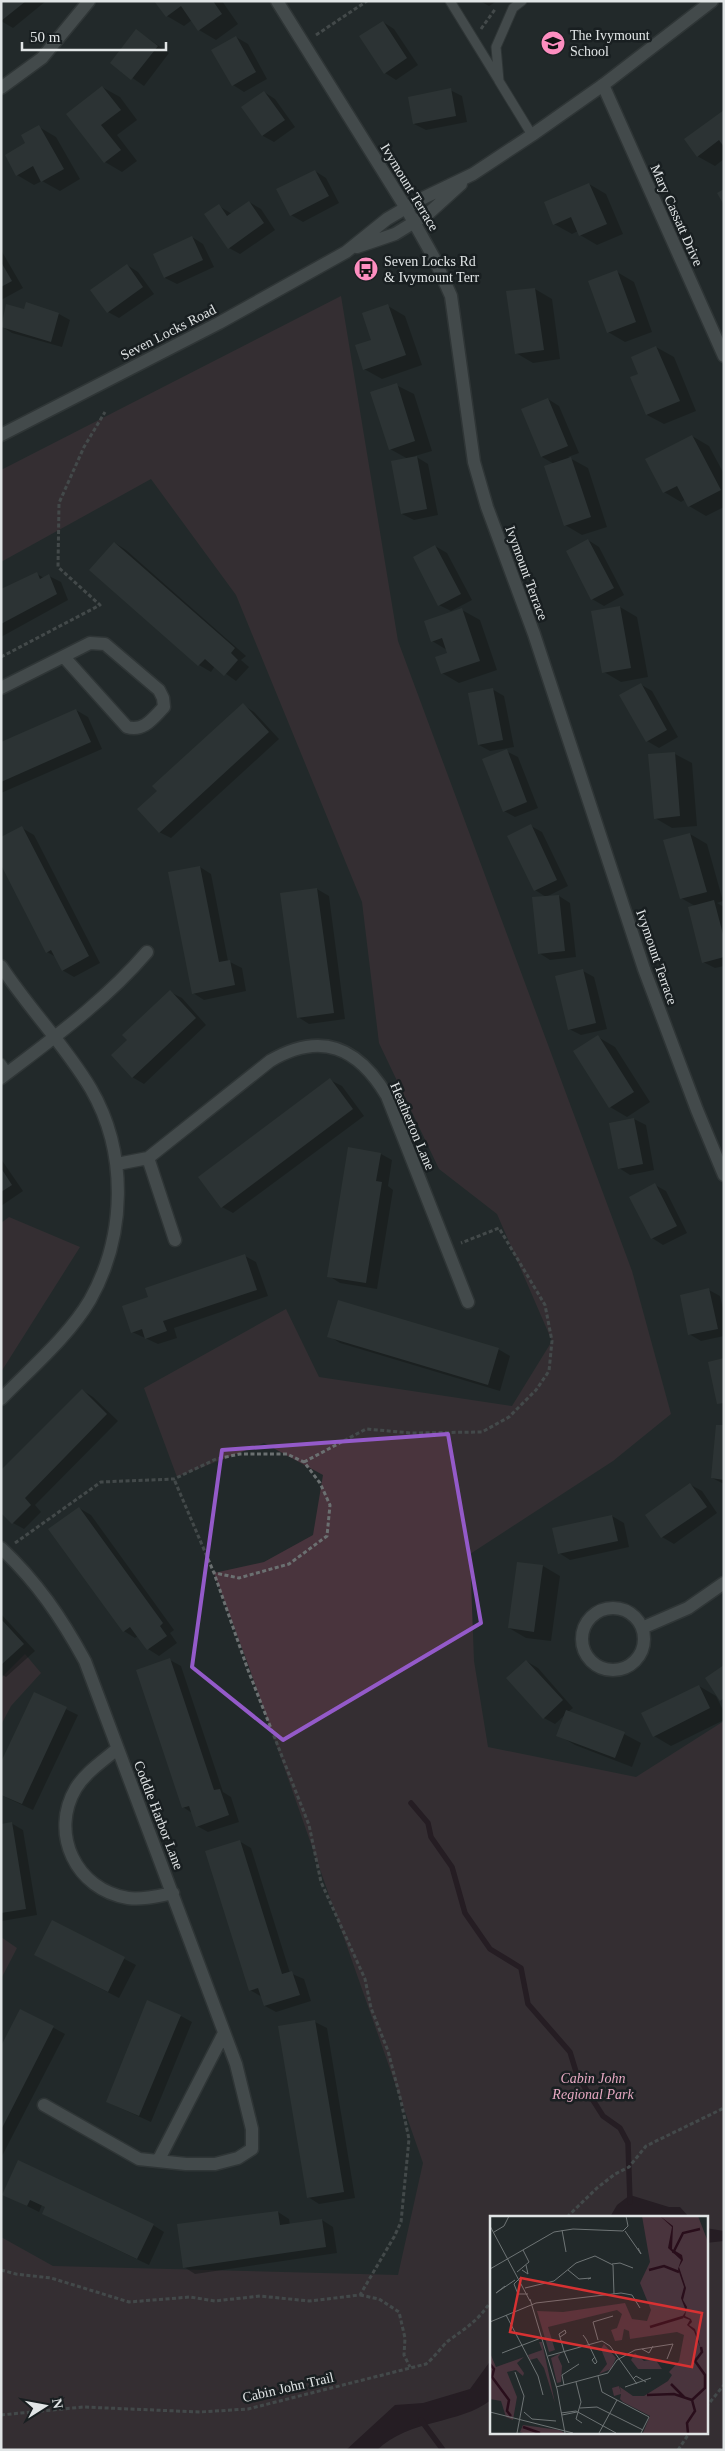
<svg xmlns="http://www.w3.org/2000/svg" width="725" height="2451" viewBox="0 0 725 2451" font-family="Georgia,serif">
	<rect width="100%" height="100%" fill="#22292a"/>
	<!-- green -->
	<path fill="#49343d" fill-rule="evenodd" d="M341,296L398,641L632,1271L671,1414L613,1461L470,1554L474,1661L488,1747L636,1777L724,1721V2450H1V2237L53,2266L398,2275L423,2163L249,1667L214,1573L264,1562L313,1535L323,1475L264,1443L177,1477L144,1388L286,1309L319,1377L512,1406L552,1341L497,1214L439,1169L379,1043L362,902L236,595L151,479L1,562V470ZM491,2217H706V2432H491Z
		M9,1217L80,1247L1,1372V1223Z
		M25,1654L41,1673L11,1706L1,1725V1678Z
		M1,1937L17,1948L1,1979Z"/>
	<!-- water -->
	<path fill="#290e1b" d="M630,2195L669,2207H680L689,2217H610L617,2205Z
		M706,2228L724,2231V2241L706,2243Z
		M491,2360V2400C459,2425 411,2418 377,2450H346L395,2405L423,2403L470,2389Z"/>
	<!-- shadow -->
	<path fill="#0007" d="M1,1H46L13,28L1,21Z
		M158,1H222L238,24L216,40L199,30L192,20L184,26L167,16Z
		M480,1H497L489,6Z
		M383,22L394,29L418,65L396,80L385,73Z
		M136,30L169,53L144,86L111,63Z
		M236,37L248,44L267,79L244,92L233,85Z
		M102,87L120,97L137,120L117,135L137,161L122,172L105,162L68,114Z
		M450,90L462,96L467,122L426,130L414,124Z
		M264,92L275,99L295,127L274,142L263,136L243,108Z
		M724,112V159L715,166L697,156Z
		M39,127L56,137L80,179L60,191L42,181L34,185L17,175L27,143Z
		M315,171L326,178L339,203L303,222L291,215L278,190Z
		M589,184L606,194L623,234L597,245L580,235L578,231L572,234L554,224Z
		M249,202L261,209L275,230L240,254L229,248L219,206L232,214Z
		M192,237L203,244L214,267L177,284L165,278L154,255Z
		M1,250L23,288L1,300Z
		M127,265L138,272L154,294L119,318L108,312Z
		M617,272L634,282L652,332L625,342L608,332Z
		M535,289L552,299L560,359L533,363L516,353Z
		M27,304L59,314L70,320L62,347L12,333L1,326L7,305L25,310Z
		M388,306L405,316L422,365L382,379L364,369Z
		M656,347L674,357L696,411L664,424L647,415L632,378L639,374Z
		M396,385L414,394L432,451L415,456L428,464L438,515L414,520L402,514L408,459L390,449Z
		M548,399L559,406L579,453L568,457L588,468L607,527L582,535L565,525L554,464L542,457Z
		M692,436L709,446L724,474V507L706,516L689,506L686,499L681,502L664,492Z
		M588,540L599,547L624,595L604,606L592,599Z
		M115,543L126,550L246,656L241,660L249,667L236,681L215,666L211,672L199,665L91,570Z
		M435,546L447,553L472,600L451,611L439,605Z
		M37,574L44,578L49,576L61,582L68,600L1,637V590Z
		M620,607L637,617L648,677L621,682L604,672Z
		M462,610L480,620L497,670L459,683L442,673L448,654L447,650L432,641Z
		M640,684L652,691L678,737L659,748L647,741L621,695Z
		M492,689L504,696L514,747L490,751L479,745Z
		M243,705L254,712L279,739L171,838L159,832Z
		M76,710L88,717L102,749L1,793V743Z
		M506,751L518,757L538,808L515,817L504,811Z
		M675,754L692,763L697,826L672,828L655,818Z
		M531,826L542,832L568,886L546,897L535,890Z
		M22,828L34,835L100,963L74,977L62,970L56,957L47,952Z
		M690,834L707,844L723,901L717,903L724,907V966L715,968L703,962L695,906L681,898Z
		M200,867L211,874L228,961L242,968L246,991L204,1000L193,993Z
		M317,889L329,896L345,1019L309,1024L298,1017L281,894Z
		M559,896L570,903L576,957L550,960L539,953Z
		M583,971L594,977L607,1029L581,1035L569,1029Z
		M170,992L182,998L206,1025L144,1084L132,1077Z
		M598,1037L615,1047L650,1102L627,1117L610,1107Z
		M330,1080L342,1086L364,1116L233,1213L222,1207Z
		M634,1119L646,1125L654,1170L630,1175L619,1168L610,1124Z
		M381,1154L392,1160L388,1186L393,1190L377,1289L340,1283L329,1276Z
		M1,1159L23,1191L1,1206Z
		M655,1185L666,1191L687,1233L663,1245L652,1238Z
		M245,1256L256,1262L268,1296L174,1328L177,1338L158,1344L132,1332L150,1298Z
		M709,1290L720,1296L724,1313V1336L701,1341L689,1334Z
		M329,1336L498,1349L510,1356L500,1391L340,1343Z
		M82,1390L93,1397L118,1421L35,1505L41,1512L24,1529L13,1523L1,1511Z
		M724,1427V1484L712,1478Z
		M691,1485L702,1491L717,1513L674,1544L662,1537L647,1515Z
		M79,1508L91,1515L174,1630L170,1633L177,1643L159,1656L148,1649L138,1636L135,1638L124,1631Z
		M612,1516L624,1523L629,1547L570,1560L559,1553Z
		M543,1566L560,1576L551,1641L526,1638L509,1628Z
		M1,1614L35,1651L6,1677L1,1674Z
		M170,1660L181,1666L223,1792L231,1797L239,1822L208,1832L197,1826L192,1813L183,1807Z
		M526,1661L538,1668L573,1708L568,1712L624,1734L641,1743L632,1767L575,1745L558,1735L565,1715L555,1724L544,1718Z
		M699,1686L716,1696L724,1712V1720L671,1746L654,1736Z
		M35,1694L78,1715L33,1810L1,1795Z
		M11,1823L23,1830L37,1915L2,1921L1,1825Z
		M239,1841L251,1848L290,1973L304,1979L311,2001L276,2012L265,2006L262,1997L250,1990Z
		M52,1921L136,1965L119,1998L47,1961Z
		M21,2010L65,2034L1,2158V2048Z
		M181,2016L192,2022L151,2122L107,2102Z
		M315,2022L327,2028L355,2198L319,2204L308,2197Z
		M3,2194L153,2225L164,2232L149,2265L55,2220L43,2214L46,2207L42,2205L39,2212Z
		M278,2212L289,2219L290,2225L322,2220L333,2227L337,2253L195,2274L184,2267Z"/>
	<g fill="none" stroke-linecap="round" stroke-linejoin="round">
		<!-- stream -->
		<path stroke="#290e1b" stroke-width="5.5" d="M411,1803L428,1823L431,1837L452,1867L465,1913L490,1949L521,1968L528,2004L570,2052L577,2075L603,2116L620,2128L628,2143L630,2202
			M421,2420L443,2450"/>
	</g>
	<!-- building -->
	<path fill="#383f40" d="M1,1H26L1,21Z
		M154,1H213L222,14L198,31L181,6L166,17Z
		M383,21L407,58L384,74L359,36Z
		M136,29L158,46L131,80L110,63Z
		M236,36L256,72L232,86L211,50Z
		M102,86L121,110L101,125L121,150L104,163L66,114Z
		M451,88L456,116L413,124L408,97Z
		M264,91L285,120L262,136L241,107Z
		M724,110V147L719,140L697,157L684,139Z
		M39,125L64,169L41,182L33,166L16,176L5,155L25,143L21,135Z
		M315,170L329,196L290,216L276,189Z
		M589,183L607,224L579,236L571,217L553,225L544,202Z
		M724,189V205L717,193Z
		M249,201L264,223L228,249L204,214L219,204L227,216Z
		M192,236L203,260L164,278L153,254Z
		M1,262L12,281L1,287Z
		M127,264L143,287L107,313L90,290Z
		M617,270L636,322L607,333L588,281Z
		M535,288L544,350L515,354L506,291Z
		M26,302L59,313L51,342L1,327L6,304L24,309Z
		M388,304L406,355L363,370L355,345L371,340L362,313Z
		M656,346L680,401L646,415L630,377L638,374L631,357Z
		M397,383L415,441L389,450L370,392Z
		M548,398L568,446L541,457L521,409Z
		M692,435L721,490L688,507L677,486L663,493L645,459Z
		M417,456L427,509L401,514L391,461Z
		M571,457L591,517L564,526L544,466Z
		M588,539L614,588L591,600L566,551Z
		M114,542L235,648L231,653L238,660L224,676L205,659L198,666L89,570Z
		M435,545L461,594L438,606L413,557Z
		M37,572L40,579L49,574L57,594L1,624V589Z
		M620,606L631,668L602,673L591,611Z
		M462,608L480,661L441,674L435,657L447,653L442,638L431,642L424,621Z
		M641,683L667,730L646,742L619,695Z
		M493,688L503,740L478,745L468,693Z
		M243,703L269,732L159,833L137,809L157,791L152,786Z
		M76,709L91,742L1,782V742Z
		M507,749L527,802L503,812L482,759Z
		M675,752L680,816L654,819L648,754Z
		M531,824L557,880L534,891L507,836Z
		M22,826L89,956L62,971L51,950L46,953L1,865V837Z
		M690,833L707,892L680,899L663,840Z
		M200,866L219,962L230,960L235,985L192,994L168,872Z
		M317,888L334,1013L297,1018L280,893Z
		M559,895L565,951L538,954L532,897Z
		M714,900L724,938V957L702,963L688,907Z
		M583,969L596,1023L568,1030L555,976Z
		M170,990L196,1018L132,1078L111,1055L127,1040L122,1035Z
		M598,1035L634,1092L609,1108L573,1051Z
		M330,1078L353,1109L221,1208L198,1177Z
		M634,1118L643,1164L618,1169L609,1123Z
		M348,1147L381,1153L376,1181L382,1182L366,1283L327,1277Z
		M1,1168L12,1185L1,1192Z
		M655,1183L677,1226L651,1239L629,1197Z
		M245,1254L257,1290L163,1321L167,1331L145,1339L142,1329L131,1333L122,1306L148,1297L145,1288Z
		M709,1288L718,1329L688,1335L680,1295Z
		M338,1300L499,1348L488,1385L327,1337Z
		M724,1358V1403L717,1404L708,1362Z
		M82,1389L107,1414L25,1498L31,1505L12,1524L1,1513V1470Z
		M716,1425H724V1480L711,1478Z
		M690,1483L707,1507L661,1538L645,1515Z
		M79,1507L163,1623L160,1626L167,1636L147,1650L130,1627L123,1632L48,1529Z
		M612,1515L618,1541L558,1554L552,1528Z
		M517,1562L543,1565L534,1632L508,1628Z
		M1,1619L24,1644L1,1665Z
		M170,1658L214,1790L220,1789L229,1815L196,1827L189,1806L182,1808L136,1670Z
		M526,1660L563,1700L543,1719L506,1678Z
		M724,1665V1698L720,1701L705,1678Z
		M699,1685L710,1708L653,1737L641,1713Z
		M34,1692L67,1707L22,1804L1,1795V1762Z
		M566,1710L625,1732L615,1758L556,1736Z
		M12,1822L26,1909L1,1913V1824Z
		M240,1840L282,1974L292,1971L300,1995L264,2006L258,1988L249,1991L205,1851Z
		M52,1920L125,1957L108,1992L34,1955Z
		M147,2000L181,2015L139,2116L106,2102Z
		M20,2009L54,2026L1,2130V2046Z
		M315,2020L344,2192L307,2198L278,2026Z
		M18,2160L154,2224L137,2259L42,2214L45,2207L30,2200L27,2206L2,2195Z
		M278,2211L280,2225L322,2219L326,2247L183,2268L177,2224Z"/>
	<g fill="none" stroke-linecap="round" stroke-linejoin="round">
		<defs>
			<path id="lane" d="M450,1L498,79
				M522,1L513,8L496,47L499,81L532,135
				M1,1063L8,1073"/>
			<path id="street" d="M277,1L406,208L434,258L451,296L474,462L487,507L534,634L644,969L697,1110L724,1175
				M603,85L724,356
				M1,88L42,58L89,1
				M1,688L90,643L105,644L159,690L163,698L164,707C153,718 144,732 127,727L64,657
				M1,966C29,1009 65,1045 91,1089C128,1153 126,1236 90,1300C69,1336 30,1369 1,1399
				M1,1078C52,1039 105,1001 147,952
				M148,1158L175,1240
				M117,1164L148,1158L270,1061C321,1031 358,1047 387,1096L468,1302
				M1,1548C37,1582 61,1617 85,1661L236,2064L252,2129V2149L238,2158L215,2164H186L139,2159L44,2105
				M582 1639a31 31 0 1 1 62 0a31 31 0 1 1-62 0Z
				M642,1628L688,1608L724,1583
				M117,1749C103,1761 86,1772 76,1788C49,1833 76,1890 128,1898C143,1900 158,1896 173,1893
				M158,2161L224,2033"/>
			<path id="secondary" d="M357,247L395,234L429,213L461,184
				M1,435L219,323L346,252L387,219L421,199L473,174L532,135L603,85L712,1"/>
		</defs>
		<!-- lane casing -->
		<use href="#lane" stroke="#3f4446" stroke-width="11"/>
		<!-- street casing -->
		<use href="#street" stroke="#3f4446" stroke-width="15"/>
		<!-- secondary casing -->
		<use href="#secondary" stroke="#3f4446" stroke-width="15"/>
		<!-- path -->
		<path stroke="#6b7071" stroke-width="3" stroke-dasharray="4 2.5" stroke-linecap="butt" d="M481,29L496,8
			M316,35L367,1
			M1,657L100,605L58,567L59,503L84,447L105,412
			M304,1462L366,1429L411,1433L482,1432L509,1417L536,1390L549,1371L552,1341L545,1305L499,1228L461,1243
			M15,1543L101,1482L174,1479L216,1459L240,1454H287L304,1462L320,1483L330,1505L327,1536L289,1564L239,1578L215,1573
			M567,2217L597,2188L615,2174L629,2167L646,2146L724,2108
			M1,2270L16,2274L51,2278L129,2302L190,2297L215,2301L260,2296L309,2301L360,2295L394,2237L401,2222L409,2139L401,2101L388,2051L371,2008L365,1979L321,1882L309,1825L248,1670L214,1573L174,1479
			M360,2295L379,2299L399,2312L405,2338L404,2355L410,2367
			M706,2407L724,2385
			M1,2415L83,2407L200,2412L248,2409L426,2364C434,2358 443,2345 448,2341C467,2327 478,2321 491,2301
			M678,2450L690,2432"/>
		<!-- lane -->
		<use href="#lane" stroke="#6b7274" stroke-width="9"/>
		<!-- street -->
		<use href="#street" stroke="#6b7274" stroke-width="12"/>
		<!-- secondary -->
		<use href="#secondary" stroke="#6b7274" stroke-width="12"/>
	</g>
	<!-- marked area -->
	<path d="M0 0H725V2451H0ZM448,1434L481,1623L283,1740L192,1667L222,1450Z" fill="#22292a" fill-opacity=".55" fill-rule="evenodd"/>
	<path fill="none" stroke="#945ac9" stroke-width="4" stroke-linejoin="round" d="M448,1434L481,1623L283,1740L192,1667L222,1450Z"/>
	<!-- icons -->
	<defs>
		<symbol id="school-disc" viewBox="-11 -11 22 22"><circle r="9.5" fill="#fd8ec0" stroke="#191f21"/><path d="M0-5L7-2L0 1L-7-2ZM-4 1L0 2.5L4 1V4Q0 6-4 4Z" fill="#111"/></symbol>
		<symbol id="bus-disc" viewBox="-11 -11 22 22"><circle r="9.5" fill="#fd8ec0" stroke="#191f21"/><path d="M-5-6H5V4H4V6H2V4H-2V6H-4V4H-5ZM-3.5-4V0h7V-4ZM-3.5 1.2v1.5H-2V1.2ZM2 1.2v1.5H3.5V1.2Z" fill="#111"/></symbol>
	</defs>
	<g fill-rule="evenodd">
		<use href="#school-disc" x="539" y="29" width="28" height="28"/>
		<use href="#bus-disc" x="352" y="255" width="28" height="28"/>
	</g>
	<g text-anchor="middle" stroke-width="5" stroke-linejoin="round" paint-order="stroke">
		<!-- poi labels -->
		<g font-size="14" fill="#e1e5e6" stroke="#191f21" text-anchor="start">
			<text x="570" y="40">The Ivymount<tspan x="570" dy="16">School</tspan></text>
			<text x="384" y="266">Seven Locks Rd<tspan x="384" dy="16">&amp; Ivymount Terr</tspan></text>
		</g>
		<!-- street labels -->
		<g font-size="14" fill="#e1e5e6" stroke="#191f21">
			<text transform="translate(410 187) rotate(59)" y="5">Ivymount Terrace</text>
			<text transform="translate(677 215) rotate(66)" y="5">Mary Cassatt Drive</text>
			<text transform="translate(168 332) rotate(-27)" y="5">Seven Locks Road</text>
			<text transform="translate(527 573) rotate(70)" y="5">Ivymount Terrace</text>
			<text transform="translate(657 957) rotate(71)" y="5">Ivymount Terrace</text>
			<text transform="translate(413 1126) rotate(67)" y="5">Heatherton Lane</text>
			<text transform="translate(159 1815) rotate(69)" y="5">Coddle Harbor Lane</text>
			<text transform="translate(288 2387) rotate(-13)" y="5">Cabin John Trail</text>
		</g>
		<!-- park labels -->
		<g font-size="14" font-style="italic" fill="#e7aac3" stroke="#191f21">
			<text x="593" y="2083">Cabin John<tspan x="593" dy="16">Regional Park</tspan></text>
		</g>
	</g>
	<!-- overview -->
	<g transform="translate(490 2216)">
		<rect width="218" height="218" fill="#22292a"/>
		<path d="M152,0H208L218,26L217,217H153L160,200L133,186L130,183L131,178L124,180L122,172L129,170L131,177L130,171L143,180H154L178,165L182,159L179,156L189,145L194,119L187,116L140,123L139,115L134,113L132,124L125,125L121,114L127,112L132,98L127,94L58,111L65,134L59,136L47,95L73,96L135,87L142,103L157,105L161,94L150,67L160,46ZM49,126H52L65,187L54,152L47,142L40,144L38,139L52,134ZM114,128L126,142L121,153L109,158L117,148L111,133ZM0,137L6,151L34,141L27,147L34,157L33,160L26,154L17,156L27,181L23,204L16,201L11,185L0,183ZM71,137L68,141L72,150L71,166L67,167L61,142ZM145,137L154,145L165,143L172,153H148L141,144ZM33,209L69,214L75,217H33L30,216Z" fill="#49343d"/>
		<path d="M170,0L183,10L182,33L192,39L193,44L189,51L196,72L193,84L197,91L195,100L201,103L202,106L199,109L205,113L211,133L204,115L197,109L200,104L192,101L196,95L191,82L194,71L188,53L191,44L178,32L182,11Z" fill="#290e1b"/>
		<path fill="none" stroke="#290e1b" stroke-width="2.5" d="M183,37L193,17L210,13M159,54L174,50L189,56M160,111L193,101M0,148L4,153L2,161L19,184L17,195L21,200M181,168L194,181M157,179L184,178L202,184M33,211L50,217M198,217L197,207L205,195L202,184L215,172V159L205,145L212,136L211,131"/>
		<path fill="none" stroke="#6e7475" stroke-width="1" d="M0,10L40,85M72,14L76,36M135,15L151,38L148,32M4,16L14,10L19,0M122,48L130,47L143,52M0,53L64,16L83,13L133,15L138,10L136,0M32,54L38,58L36,49M78,54L89,63L101,62L98,63M27,56L39,46L33,34M30,62L24,68L28,78H38M15,70L6,77L25,64M35,72L64,65L86,47L105,40L123,49L124,78M40,83L67,173L75,217M16,99L48,160L53,179M0,106L46,87L131,77L142,79L150,92M93,119L96,123L107,146L105,148L102,144L105,141M70,121L76,117L75,114L69,118L74,135L76,140L79,147M108,124L103,106L123,100M152,133L159,137L163,130M12,137L51,122M58,140L112,125L120,130L147,168M25,156L34,180L27,217M108,160L112,176L127,184L109,217M143,163L146,160L156,166M86,166L91,186L86,203L92,207M74,169L72,159L89,148M66,171L118,157L127,144L145,134L183,128L177,143M135,171L161,162M127,184L159,201L151,217M90,192L107,191L153,214M0,196L83,217M34,196L42,203L66,205M71,197L86,195L126,217M72,199L87,196"/>
		<path fill="#d73132" fill-opacity="0.15" stroke="#d73132" stroke-width="2.5" d="M31,62L212,97L202,151L20,116Z"/>
		<rect width="218" height="218" fill="none" stroke="#e1e5e6" stroke-width="2.5"/>
	</g>
	<!-- border -->
	<rect width="725" height="2451" fill="none" stroke="#e1e5e6" stroke-width="5"/>
	<!-- north arrow -->
	<g transform="translate(45 2406) rotate(79)" stroke="#191f21" stroke-width="4" paint-order="stroke">
	<path d="M0-4L9 19L0 12L-9 19Z" fill="#e1e5e6"/>
	<text y="-8" font-size="14" font-weight="bold" text-anchor="middle" fill="#e1e5e6">N</text>
	</g>
	<!-- scale -->
	<path d="M22 42v8h144v-8" fill="none" stroke="#e1e5e6" stroke-width="2.5"/>
	<text x="30" y="42" font-size="15" fill="#e1e5e6" stroke="#191f21" stroke-width="4" paint-order="stroke">50 m</text>
</svg>
